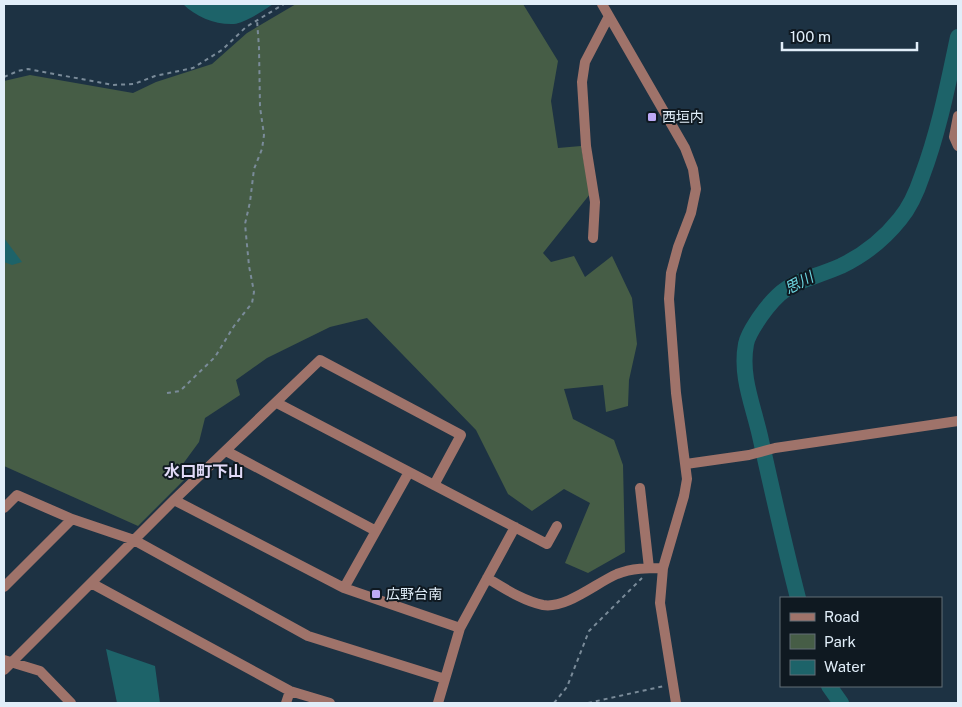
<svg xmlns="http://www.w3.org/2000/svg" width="962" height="707" viewBox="0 0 962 707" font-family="'Public Sans','Noto Sans JP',sans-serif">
	<rect width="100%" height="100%" fill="#1d3243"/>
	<!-- green -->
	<path fill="#465d46" d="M296,4H523L558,61L551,101L558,148L581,146L590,194L543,253L551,262L574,256L585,277L612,256L632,298L637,344L629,380L628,406L606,412L603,385L564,389L573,419L614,440L623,465L625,552L588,573L565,563L590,503L564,489L532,511L508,494L476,430L367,318L330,327L267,358L236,380L240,395L205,418L199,442L177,472L186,478L138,526L4,466V81L30,75L133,93L156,82L212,64L247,33Z"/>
	<!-- water -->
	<path fill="#1d6369" d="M183,4H273C265,10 244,23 234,24C216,25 196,17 183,4Z
		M4,238L22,262L12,265L4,262Z
		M106,649L155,666L160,703H117Z"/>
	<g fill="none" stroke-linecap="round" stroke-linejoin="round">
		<!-- river -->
		<path stroke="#1d6369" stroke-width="16" d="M798,598C784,544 772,490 760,436C753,405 740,376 746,344C748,334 755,325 760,317C787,278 802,283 841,266C864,255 884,239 900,219C910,207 917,191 922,176C939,131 948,84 958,37
			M829,686L841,703"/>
		<!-- path -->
		<path stroke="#7a8b99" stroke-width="2" stroke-dasharray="4 4" stroke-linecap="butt" d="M4,77L18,71L28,69L113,85L134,84L155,76L193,68L222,50L246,27L284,4
			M167,393L180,391L215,357L234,326L252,303L254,292L249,266L245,224L250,202L254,169L262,149L264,135L260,107L259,48L257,20
			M554,703L567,687L589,631L642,578
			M588,703L664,686"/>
		<!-- minor -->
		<path stroke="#9f736a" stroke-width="10" d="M602,4L685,148L693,169L696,189L691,213L678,247L671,273L669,299L676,393L687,479L684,496L663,568L660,603L676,703
			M958,116L954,137L958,146
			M593,238L595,202L586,146L582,82L585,62L609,16
			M277,403L547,544L557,526
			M226,451L376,531
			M686,464L749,455L775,448L958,421
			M640,488L649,568
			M174,500L344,588L460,628
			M4,508L17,495L72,519L134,540L308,636L445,679
			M487,578C504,588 523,601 543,605C566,609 596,583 617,574C632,568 648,568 663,568
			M91,583L290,691L330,703
			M4,587L72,519
			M344,588L409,472
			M4,660L40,671L71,703
			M4,670L174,500L320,360L461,435L434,485
			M286,703L290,691
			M438,703L460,628L515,527"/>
	</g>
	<!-- markers -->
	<g fill="#bda9f5" stroke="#0f1921" stroke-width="2">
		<rect x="647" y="112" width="10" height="10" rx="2.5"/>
		<rect x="371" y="589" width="10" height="10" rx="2.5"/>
	</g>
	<g text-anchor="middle" stroke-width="4" stroke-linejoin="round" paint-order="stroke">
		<!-- poi labels -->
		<g font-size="14" fill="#e1eef9" stroke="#0f1921" text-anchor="start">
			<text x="662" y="122">西垣内</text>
			<text x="386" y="599">広野台南</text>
		</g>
		<!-- water labels -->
		<g font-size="15" font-style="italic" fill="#6dd6e0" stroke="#0f1921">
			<text transform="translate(799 283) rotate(-28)" y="5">思川</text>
		</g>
		<!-- quarter labels -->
		<g font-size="16" font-weight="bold" fill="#e1daf7" stroke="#0f1921">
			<text x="204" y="477">水口町下山</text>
		</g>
	</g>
	<!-- border -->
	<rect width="962" height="707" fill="none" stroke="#e1eef9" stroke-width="10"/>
	<!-- legend -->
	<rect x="780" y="597" width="162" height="90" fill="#0f1921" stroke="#636e77"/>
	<rect x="790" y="613" width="25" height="8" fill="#9f736a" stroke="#636e77"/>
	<text x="824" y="622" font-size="15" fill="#e1eef9">Road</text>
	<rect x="790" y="634" width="25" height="15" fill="#465d46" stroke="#636e77"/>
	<text x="824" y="647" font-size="15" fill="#e1eef9">Park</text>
	<rect x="790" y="660" width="25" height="15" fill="#1d6369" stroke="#636e77"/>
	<text x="824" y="672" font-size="15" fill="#e1eef9">Water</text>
	<!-- scale -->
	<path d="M782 42v8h135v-8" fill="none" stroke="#e1eef9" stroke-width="2.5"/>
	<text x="790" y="42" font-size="15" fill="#e1eef9" stroke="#0f1921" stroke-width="4" paint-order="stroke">100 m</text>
</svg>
